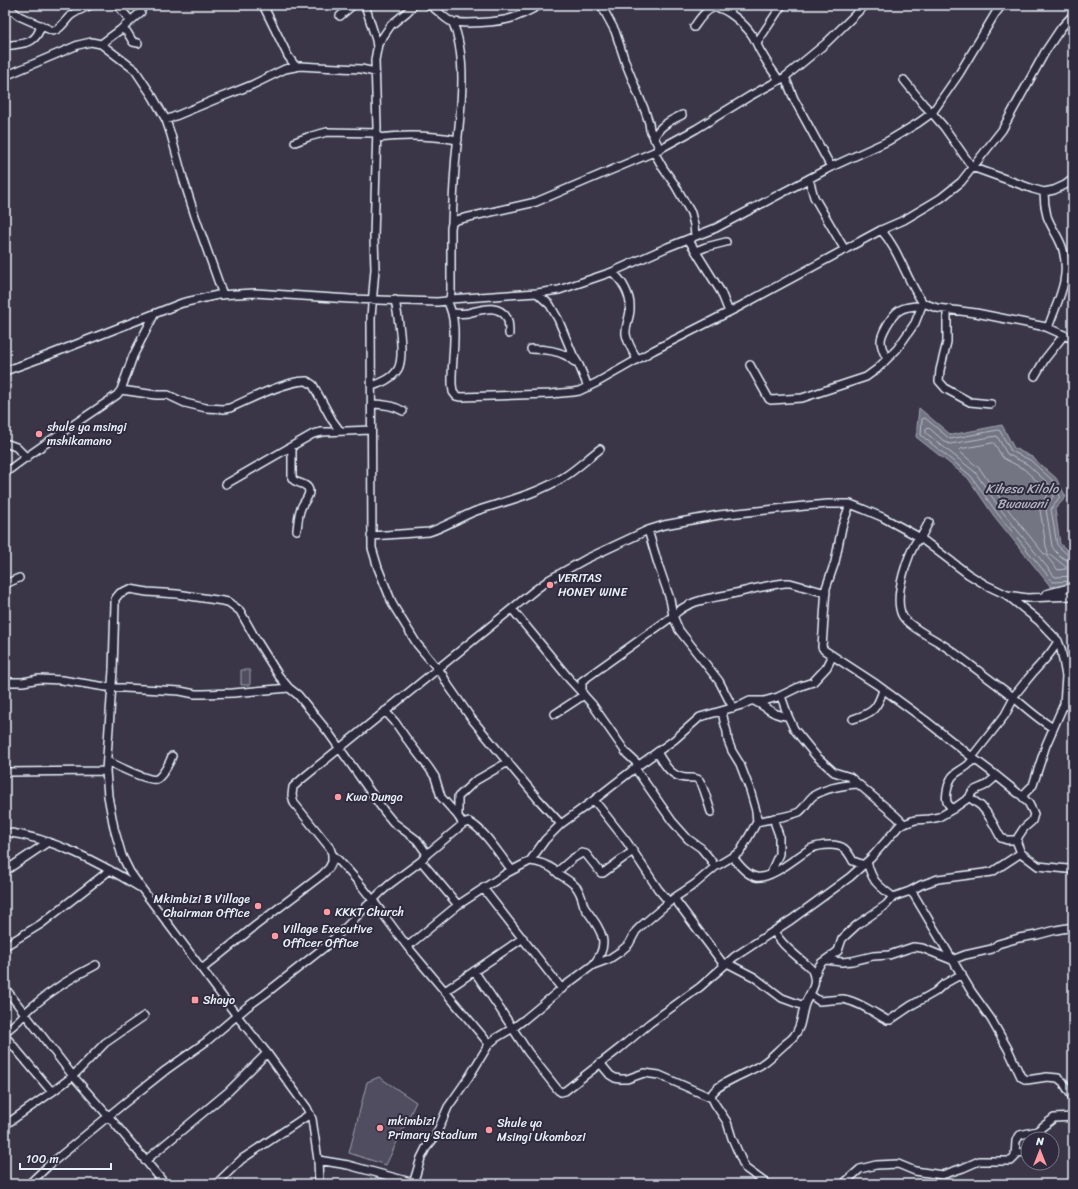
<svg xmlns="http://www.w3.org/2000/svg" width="1078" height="1189" viewBox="0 0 1078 1189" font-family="Sriracha,sans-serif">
	<rect width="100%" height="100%" fill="#3a3648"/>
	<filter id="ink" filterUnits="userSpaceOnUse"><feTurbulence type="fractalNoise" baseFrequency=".025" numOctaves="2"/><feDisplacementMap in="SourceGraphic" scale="8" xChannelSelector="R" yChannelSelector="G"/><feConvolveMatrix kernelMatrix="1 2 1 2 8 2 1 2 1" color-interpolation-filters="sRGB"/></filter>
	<g filter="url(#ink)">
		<!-- green -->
		<path fill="#504e5f" stroke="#9ca0ac" d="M241,670H250V685H241Z
			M379,1077L416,1102L386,1165L349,1153L367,1082Z"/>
		<!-- water -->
		<path fill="#737482" stroke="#a2a6b1" d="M919,408L951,435L1002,425L1014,448L1032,457L1056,478L1066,497L1055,509L1060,544L1071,553H1073V584L1051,587L994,516L968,478L916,437Z"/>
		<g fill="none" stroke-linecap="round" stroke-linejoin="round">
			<!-- shore -->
			<path stroke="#b9bfc9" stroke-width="1" d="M994,443L1003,458L1024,469L1043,487L1047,494V496L1041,503L1040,510L1046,546L1048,552L1047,554H1044L1006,507L980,469L959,451L961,449Z
				M1048,555H1051L1066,567V569L1058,570L1048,558Z
				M1073,557L1069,556L1057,545L1051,509L1060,496L1052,480L1030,460L1011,451L1000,431L998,430L950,439L925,418L922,419L921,435L971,476L997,513L1053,582L1073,581
				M1073,562C1065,561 1055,553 1052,546L1046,509L1048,504L1054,495L1048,483L1027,464L1007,454L997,436L950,444L945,442L929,428L926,429V433L975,472L1001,510L1055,577L1073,576"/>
			<defs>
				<path id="minor" d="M8,5L13,11L19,16L53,31C60,30 65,21 70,16C76,11 84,8 91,5
					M116,5L119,7L131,21
					M263,5L288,56L296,67
					M365,5L376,40L377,47
					M414,5L407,12L391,25L378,44L375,60L377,127L374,238L375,269L371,317L372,548L378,568L393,605L417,644L442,674L448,685L471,718L514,770L538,799L561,824
					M428,5C437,8 442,17 450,21C462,25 500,22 512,18C522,15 531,10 540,5
					M601,5L615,31L626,64L645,111L649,123L650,130L660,149
					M340,16L353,5
					M452,21C469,58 460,115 456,155C454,178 453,200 452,223
					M694,27C698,21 705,10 713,8C725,5 746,26 752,35C756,41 758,48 762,54C767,63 773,72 779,80
					M122,29L127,32L133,42L138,43
					M101,44L120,30L141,12V8L139,5
					M757,44L760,38L782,5
					M5,46C22,43 36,46 41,25
					M5,76L78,45L91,42L101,44L135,70L153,97L166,120L171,135L183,178L195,216L223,295
					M785,77L794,99L831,167
					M904,80L924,105L932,113L944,127L972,167L1033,189L1044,192L1054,190L1065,185L1073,179
					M166,120L219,98L252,85L285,69L300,66L317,67L361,69L375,72
					M377,138C405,135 429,135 458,140
					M654,139C657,127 671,120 682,115
					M295,142L308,137L327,132L377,133
					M654,152L663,168L675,185L691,213L694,225L695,236
					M809,179L814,197L845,250
					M1044,192C1044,200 1045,208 1047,216C1051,228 1060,238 1063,250C1071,280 1057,301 1048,328
					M881,230C900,251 906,280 923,303L937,308L976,313L1046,327L1073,339
					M688,239L721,292L729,312
					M696,251L706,247L726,242
					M612,272C622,280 631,295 630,309C630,318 625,325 626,334C627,342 633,352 637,359
					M537,293L550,305L558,319L573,355L579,365L588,387
					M450,299L537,293L559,290L612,272L668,247L716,228L831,167L888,141L918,123L932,113L959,74L995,14L1002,5
					M447,301C460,323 451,359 452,384L453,392L456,396L461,397L550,394L573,392L579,391L596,383L654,350L735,309L881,230L904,220L941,198L961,182L1002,130L1045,52L1061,28L1073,15
					M947,309V342L940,370L939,381L946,389L970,402L991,404
					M452,313C457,313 463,314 468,313C481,310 498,303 507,318C509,322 509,329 509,334
					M531,349C544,349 556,350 567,356C570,358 572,361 575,362
					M887,359C884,353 881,348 881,341C881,336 884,331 886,327C895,310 902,306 921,306
					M750,365L769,399L771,400L802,398L866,377L877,369L897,349L915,323L923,303
					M5,371L41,358L182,303L204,298L218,295L255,293L350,299L437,302L447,301L450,299L451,291V228L452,223L456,220L536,202L654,152L696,129L750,96L785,77L825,44L865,5
					M1035,376L1045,359L1064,335
					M372,386C381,383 392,379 398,369C405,356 398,316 395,300
					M121,390L156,395H168L185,403L206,408L224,409L230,408C249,399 288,380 307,381L313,385L332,420L340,431
					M372,404C383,404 393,405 403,411
					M5,443L16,447L27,458
					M292,446V478C295,484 304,482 308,488C312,495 303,502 301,508C298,515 298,523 297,530
					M5,473C41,445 80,421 117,395L121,390L133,356L154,315
					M226,484L313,434L322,432L371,430
					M850,504L842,527L835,562L826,588L822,647L824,650L876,684L925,720L973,758L993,773L1019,794L1023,795L1033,785L1046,745L1064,704L1066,676L1061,649L1058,641L1039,621L1008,596
					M648,530L658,564L670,599L673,616L679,630L719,681L733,708
					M371,536L429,532C445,527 460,517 476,511C506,501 537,494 564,477C577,469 588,458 600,449
					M919,537C908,553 893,596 902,615C906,625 934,639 943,645C954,652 965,661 976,669C988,678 1000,687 1012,696C1026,708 1038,719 1053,728
					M921,537L929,522
					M5,584L19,578
					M1046,594L1073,587
					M512,609L571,681L592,704L627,754L639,765
					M5,682H23L39,679L62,680L106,687L180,691L195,694H203L233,693L289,688
					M582,692V681L673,616C689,599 714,598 736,593C753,589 768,585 785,583H790L826,593
					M781,696L788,716L794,729L816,756L834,772L850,777L896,816L904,824
					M1013,697C1019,690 1025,682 1031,675C1041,663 1051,655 1058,641
					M756,702C767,707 775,717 788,716
					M1064,704L1073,707
					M385,711L395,722L406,738L429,768L435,777L441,797L458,816L463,824
					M555,714L584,695
					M853,719C873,713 877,709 883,690
					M657,752C664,764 671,777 686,778C690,778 696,777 699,780C703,784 709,806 711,812
					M972,757L1005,715L1014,698
					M107,761C115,765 150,782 157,779C163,775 170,762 172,756
					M635,768L672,821L688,839L701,848L710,859L715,867
					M5,772L106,771
					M997,776C993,779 990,782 986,785C980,789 970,789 970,798L981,806L986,812L993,823L1001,838L1007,840H1017
					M1021,795L1029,804L1034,814L1032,821L1024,828L1018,837L1017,843L1021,853L1038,866L1067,869L1073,868
					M594,800L627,842L658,889L669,902
					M953,809C951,807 948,805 947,802C945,795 949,779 954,775C960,769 970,767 973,758
					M458,816V797L475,781L508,762
					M757,822C771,818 785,818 799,812C805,808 807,801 813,796C826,788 843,785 858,784
					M5,832C53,838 98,862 139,887
					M332,854C361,881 383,915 407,946C434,979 462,1011 489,1044
					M733,857C738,864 747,875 756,877C771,880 796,857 810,849C816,846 823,845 830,845C844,845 847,850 853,861L864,865
					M421,861L458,905
					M530,861C538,862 546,864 553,869C556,871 557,873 560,875C567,879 572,882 577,888C579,891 581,895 582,899C583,902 583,905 585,908C599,928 613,942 593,965
					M867,862C873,883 877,884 893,897
					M5,871L48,842
					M557,872L572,859L582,853L586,854L601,873H603L633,851
					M771,874L774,865L779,854V835L775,824L774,818
					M483,888L562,989
					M910,891L914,895L971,991L991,1019L1008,1049L1021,1077L1027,1080L1047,1077L1058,1078L1063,1082L1073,1098
					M674,898L724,965
					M5,946L41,924L110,870
					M408,946L458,905L507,873L530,861L545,840L561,824L594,800L639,765L674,740L700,717L742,705L750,701H764L778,697L801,686L813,682L827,667L831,659V655
					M826,960L842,962L852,961L873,956L889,955L913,947L922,948L952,960L965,955L992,949L998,944L1019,938L1037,935L1056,930L1073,927
					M727,963L754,977L782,998L804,1006
					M202,969L255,926L322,875L329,868L332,862V854L330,848L294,803L292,795L293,787L303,778L535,590L550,579L586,559L648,530L664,525L719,515L805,506L828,504H850L863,509L882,517L919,537L968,574L986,585L1007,595L1027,598L1073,596
					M474,971L500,1009L528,1052L558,1090L561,1092L565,1091L620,1048L650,1023L700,987L734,957L791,920L850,877L871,858L899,826L915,820L930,819L939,817L953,809L970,797
					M814,977L818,968L821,963L838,951L842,939L845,936L857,925L886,905L893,897L910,891L921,885L938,879L992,872L1021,853
					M5,988L73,1076L116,1125L165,1184
					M445,991L523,938
					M811,995L819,1001L843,999C859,1002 873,1012 887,1020H890L912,1005L935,992L944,984L962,974
					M5,1032C10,1028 15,1024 19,1020C24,1015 28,1010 33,1006C52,990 74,976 96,965
					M5,1036L52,1092
					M600,1063L610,1075L615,1078L620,1079H627L644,1073L659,1075L712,1098
					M5,1125L52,1092L73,1076L105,1043L144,1016
					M1015,1153L1028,1152
					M318,1160L348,1165L414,1183
					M145,1161L229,1091L267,1053
					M29,1184L48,1166L122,1105L166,1070L207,1041L247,1007L265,994L326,946L347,926L380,893L390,884L421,861L427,854L463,824L469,822C486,831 499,855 512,870
					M216,1184L242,1159L310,1114
					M319,1184L318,1160L312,1119L307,1108L267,1053L237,1016L142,889L130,872L122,856L114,828L108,796L106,771L113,670L115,603V599L120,593L130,589L147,592L177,594L223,601L228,602L235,607L240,611L254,636L279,676L289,688L298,695L328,732L384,811L393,822L417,840L427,854
					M413,1184L421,1158L426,1148L435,1137L448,1107L469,1077L489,1044L496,1038L513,1028L525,1019L566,985L593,965L609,959L621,951L629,944L636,931L641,926L674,898L695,884L715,867L740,852L757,822L756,811L750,790L740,764L732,751L728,741L727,732L724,721L722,711
					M767,1184L745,1168L732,1138L727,1122L715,1104L711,1096C715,1083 751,1072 762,1064C770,1059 776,1052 783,1046C786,1043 791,1040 794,1036C802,1027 801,1015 805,1004C809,993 818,986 813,973C811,967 806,964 801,960C791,951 780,943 774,931
					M843,1184L860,1169L876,1165L898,1164L915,1171L942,1175L963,1168L979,1161H1011L1015,1157L1016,1141L1020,1135L1037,1131L1054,1118L1073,1117"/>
			</defs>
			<!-- minor casing -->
			<use href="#minor" stroke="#e8f1f8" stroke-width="10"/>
			<!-- minor -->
			<use href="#minor" stroke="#2f2a3d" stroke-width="7"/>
		</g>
	</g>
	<!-- markers -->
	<g fill="#ff9aa2" stroke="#2f2a3d" stroke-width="1.5">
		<circle cx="39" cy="434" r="4"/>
		<circle cx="550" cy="585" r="4"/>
		<circle cx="338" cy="797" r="4"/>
		<circle cx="258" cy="906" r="4"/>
		<circle cx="327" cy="912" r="4"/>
		<circle cx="275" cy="936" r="4"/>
		<rect x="191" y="996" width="8" height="8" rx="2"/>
		<circle cx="380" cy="1128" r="4"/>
		<circle cx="489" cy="1130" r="4"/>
	</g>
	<g text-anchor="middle" stroke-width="4" stroke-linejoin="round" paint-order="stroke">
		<!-- poi labels -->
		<g font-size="12" fill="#e8f1f8" stroke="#2f2a3d" text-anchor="start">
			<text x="47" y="431">shule ya msingi<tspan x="47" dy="14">mshikamano</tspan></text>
			<text x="558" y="582">VERITAS<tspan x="558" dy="14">HONEY WINE</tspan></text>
			<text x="346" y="801">Kwa Dunga</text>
			<text x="250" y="903" text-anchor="end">Mkimbizi B Village<tspan x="250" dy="14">Chairman Office</tspan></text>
			<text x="335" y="916">KKKT Church</text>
			<text x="283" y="933">Village Executive<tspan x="283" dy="14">Officer Office</tspan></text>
			<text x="203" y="1004">Shayo</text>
			<text x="388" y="1125">mkimbizi<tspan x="388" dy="14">Primary Stadium</tspan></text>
			<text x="497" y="1127">Shule ya<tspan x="497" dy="14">Msingi Ukombozi</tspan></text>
		</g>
		<!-- water labels -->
		<g font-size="13" font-style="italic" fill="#aeb2bd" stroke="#2f2a3d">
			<text x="1022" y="493">Kihesa Kilolo<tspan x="1022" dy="15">Bwawani</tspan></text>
		</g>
	</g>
	<!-- margin -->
	<rect width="1078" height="1189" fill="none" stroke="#2f2a3d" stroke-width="20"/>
	<rect x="10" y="10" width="1058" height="1169" fill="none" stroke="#e8f1f8" stroke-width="1.5" filter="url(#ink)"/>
	<!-- north arrow -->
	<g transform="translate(1040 1151)"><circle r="19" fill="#2f2a3d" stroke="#797a88"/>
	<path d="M0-3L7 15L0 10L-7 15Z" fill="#ff9aa2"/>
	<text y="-6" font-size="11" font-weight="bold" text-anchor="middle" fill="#e8f1f8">N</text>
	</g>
	<!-- scale -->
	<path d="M20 1163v6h91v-6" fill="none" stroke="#e8f1f8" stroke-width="2"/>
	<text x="26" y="1163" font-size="12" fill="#e8f1f8" stroke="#2f2a3d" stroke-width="3" paint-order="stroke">100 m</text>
</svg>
